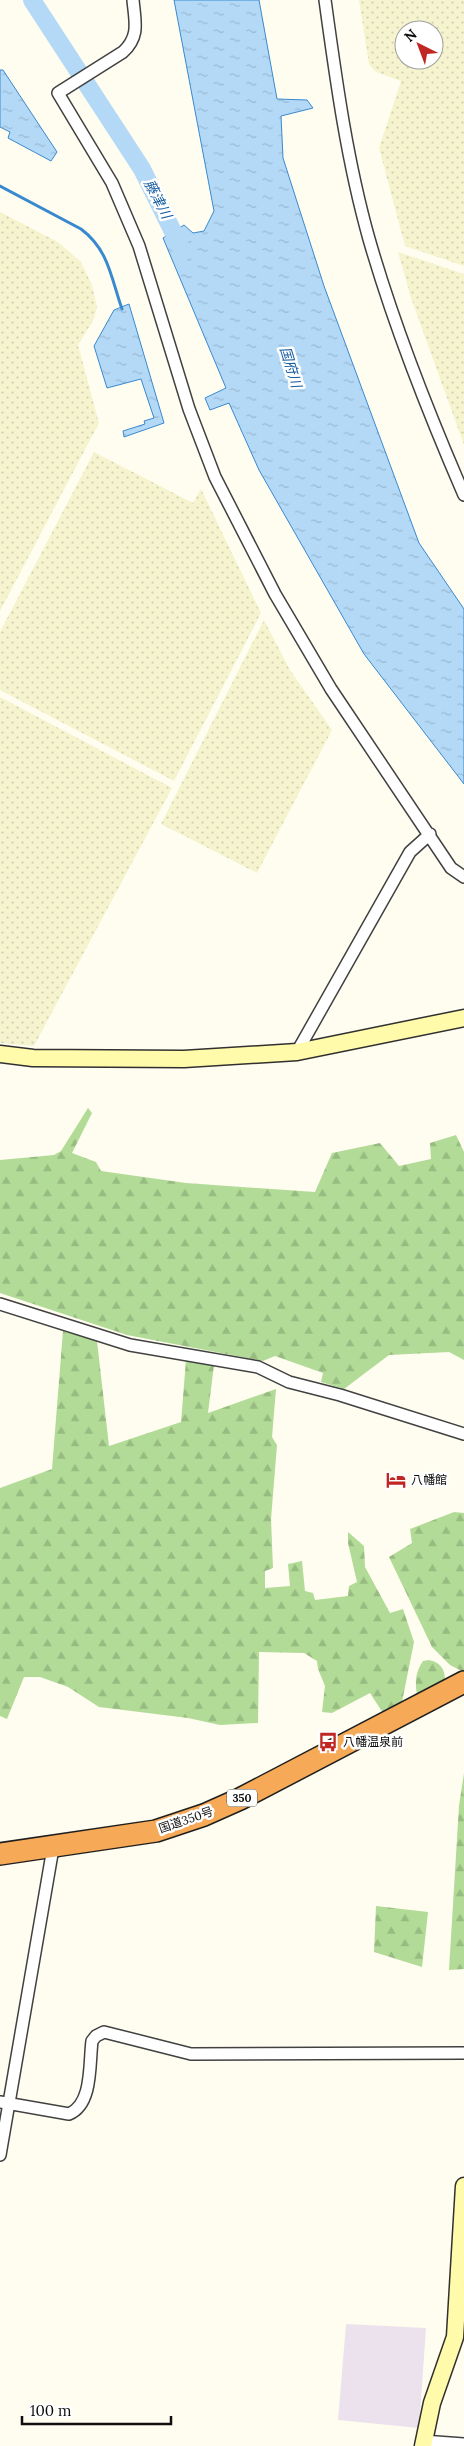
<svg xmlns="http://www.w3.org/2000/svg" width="464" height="2446" viewBox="0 0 464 2446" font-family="Lora,'Noto Sans JP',serif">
	<defs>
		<pattern id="farmland-dots" width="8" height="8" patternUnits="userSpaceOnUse" patternTransform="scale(1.25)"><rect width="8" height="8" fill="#f5f4cf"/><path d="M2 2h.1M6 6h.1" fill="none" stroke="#d1d0b1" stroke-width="1.8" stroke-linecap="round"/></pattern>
		<pattern id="forest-firs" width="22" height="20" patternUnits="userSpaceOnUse" patternTransform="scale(1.25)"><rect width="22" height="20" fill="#b1db97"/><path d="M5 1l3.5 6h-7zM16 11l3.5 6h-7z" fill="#97bb81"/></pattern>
		<pattern id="water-ripples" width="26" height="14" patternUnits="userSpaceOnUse" patternTransform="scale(1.25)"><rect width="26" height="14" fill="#b3d9f7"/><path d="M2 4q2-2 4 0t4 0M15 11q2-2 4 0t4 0" fill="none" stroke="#99b9d3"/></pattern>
	</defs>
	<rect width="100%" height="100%" fill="#fffdef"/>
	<!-- industrial -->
	<path fill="#ece2ed" d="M346,2324L426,2328L419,2428L338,2420Z"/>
	<!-- farmland -->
	<path fill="url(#farmland-dots)" fill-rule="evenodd" d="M359,0H464V266L405,246L379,148L401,81L376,72L369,64ZM404,30H434V60H404Z
		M0,212L58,242L81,262L92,285L97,307L94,319L78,345L99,423L0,611Z
		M398,252L464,274V445L411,298Z
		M94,452L193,503L201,489L261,613L174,781L0,690V632Z
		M264,620L290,670L332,730L257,873L161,824Z
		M0,697L172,788L34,1046L0,1043Z"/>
	<!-- forest -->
	<path fill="url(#forest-firs)" d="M88,1108L92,1113L72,1153L96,1162L101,1171L186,1183L315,1192L332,1153L380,1143L399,1166L431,1159L430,1143L456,1135L464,1152V1360L449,1352L389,1355L344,1389L321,1382L323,1373L275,1356L263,1361L127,1335L0,1293V1160L54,1155L61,1151Z
		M63,1331L97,1341L109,1446L181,1422L186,1360L214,1365L208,1413L276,1389L272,1437L277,1445L271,1519L273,1568L265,1571V1588L290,1586L288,1564L302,1561L305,1591L313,1593L315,1600L348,1596L349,1586L357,1582L348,1543V1532L364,1546L365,1567L390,1613L403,1609L414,1642L402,1702L383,1713L370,1693L332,1713L322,1712L325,1686L318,1669L317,1661L304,1653L259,1652L258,1723L220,1725L188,1718L99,1707L68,1687L40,1677H24L7,1719L0,1716V1488L52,1469Z
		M454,1512L464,1513V1670L462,1671L450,1665L432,1647L389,1557L412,1543L410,1529Z
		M429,1660C440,1662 445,1669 445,1680L417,1695C415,1682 415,1673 423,1661Z
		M464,1773V1969L449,1970L459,1806Z
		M376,1906L428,1912L422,1967L374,1952Z"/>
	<!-- water -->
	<path fill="url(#water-ripples)" stroke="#3989cf" d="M174,0H259L277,99L307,100L313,108L281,116L283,158L324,286L419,543L464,609V784L364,654L259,470L229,403L210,410L205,398L226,388L163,238L184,225L193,233L204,231L214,211Z
		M0,70H3L57,152L51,161L8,138L10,132L0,127Z
		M129,304L164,423L124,437L123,431L145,424L144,421L154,418L141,379L107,388L94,346L114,310Z"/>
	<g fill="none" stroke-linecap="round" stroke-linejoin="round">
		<!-- stream -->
		<path stroke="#3989cf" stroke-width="3" d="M0,186L81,229C109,250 111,278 122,309"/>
		<!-- river -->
		<path stroke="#b3d9f7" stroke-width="18" d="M32,0L142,169L183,252"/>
		<defs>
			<path id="street" d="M133,0C135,22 140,36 123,52L58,93L112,183L139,246L189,409L215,477L275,594L331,689L451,868L464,877
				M325,0C336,80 347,161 369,239C394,326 428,412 464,495
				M297,1052L410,852L430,834
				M0,1304L130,1345L258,1367L289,1382L340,1395L464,1434
				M0,2102L69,2114C93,2104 89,2064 92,2041L96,2036L104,2032L191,2054L464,2053
				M0,2155L53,1848
				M423,2441L464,2444"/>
			<path id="secondary" d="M0,1054L33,1058L184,1059L297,1052L464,1018
				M423,2446L432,2403L455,2337L464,2186"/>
			<path id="highway" d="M0,1854L156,1831L204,1815L240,1799L464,1682"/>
		</defs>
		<!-- street casing -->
		<use href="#street" stroke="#414141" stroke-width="14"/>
		<!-- secondary casing -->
		<use href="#secondary" stroke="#303030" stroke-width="19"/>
		<!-- highway casing -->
		<use href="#highway" stroke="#1f1f1f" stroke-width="24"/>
		<!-- street -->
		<use href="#street" stroke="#fff" stroke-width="11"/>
		<!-- secondary -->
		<use href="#secondary" stroke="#fffbaa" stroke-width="16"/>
		<!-- highway -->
		<use href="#highway" stroke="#f6a956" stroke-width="21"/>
	</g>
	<!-- icons -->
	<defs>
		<symbol id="hotel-bare" viewBox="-9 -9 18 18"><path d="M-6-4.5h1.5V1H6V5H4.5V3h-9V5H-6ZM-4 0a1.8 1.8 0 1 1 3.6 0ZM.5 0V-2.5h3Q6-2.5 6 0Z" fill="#c02724" stroke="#fff" stroke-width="2.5" paint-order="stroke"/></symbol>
		<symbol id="bus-bare" viewBox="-9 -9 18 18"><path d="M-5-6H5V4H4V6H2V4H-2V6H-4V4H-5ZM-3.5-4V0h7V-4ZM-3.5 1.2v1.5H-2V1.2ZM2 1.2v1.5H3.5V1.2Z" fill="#c02724" stroke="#fff" stroke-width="2.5" paint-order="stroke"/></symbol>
	</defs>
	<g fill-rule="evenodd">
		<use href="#hotel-bare" x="382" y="1466" width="28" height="28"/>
		<use href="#bus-bare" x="314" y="1728" width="28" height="28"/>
	</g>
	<g text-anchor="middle" stroke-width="5" stroke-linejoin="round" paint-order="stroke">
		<!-- shield labels -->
		<rect fill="#fff" stroke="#565656" stroke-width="1" x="227" y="1789.5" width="30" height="17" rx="4"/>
		<g font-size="11" font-weight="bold" fill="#0e0e0e">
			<text x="242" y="1802">350</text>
		</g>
		<!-- poi labels -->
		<g font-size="12" fill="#0e0e0e" stroke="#fff" text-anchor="start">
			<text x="411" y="1484">八幡館</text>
			<text x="343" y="1746">八幡温泉前</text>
		</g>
		<!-- street labels -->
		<g font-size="12" fill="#0e0e0e" stroke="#fff">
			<text transform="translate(186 1820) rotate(-19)" y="4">国道350号</text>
		</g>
		<!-- water labels -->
		<g font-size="14" font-style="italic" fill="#155ba1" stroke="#fff">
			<text transform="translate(158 199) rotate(62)" y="5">藤津川</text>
			<text transform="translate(291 367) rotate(73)" y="5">国府川</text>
		</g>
	</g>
	<!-- north arrow -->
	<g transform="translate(419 45) rotate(318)"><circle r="24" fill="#ffffff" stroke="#9f9f9f"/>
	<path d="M0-4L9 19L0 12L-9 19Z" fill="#c02724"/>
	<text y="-8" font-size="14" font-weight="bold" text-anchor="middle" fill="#0e0e0e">N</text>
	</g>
	<!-- scale -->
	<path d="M22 2416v8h149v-8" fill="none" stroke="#0e0e0e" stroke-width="2.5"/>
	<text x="30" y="2416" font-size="15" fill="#0e0e0e" stroke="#ffffff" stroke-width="4" paint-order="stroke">100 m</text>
</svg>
